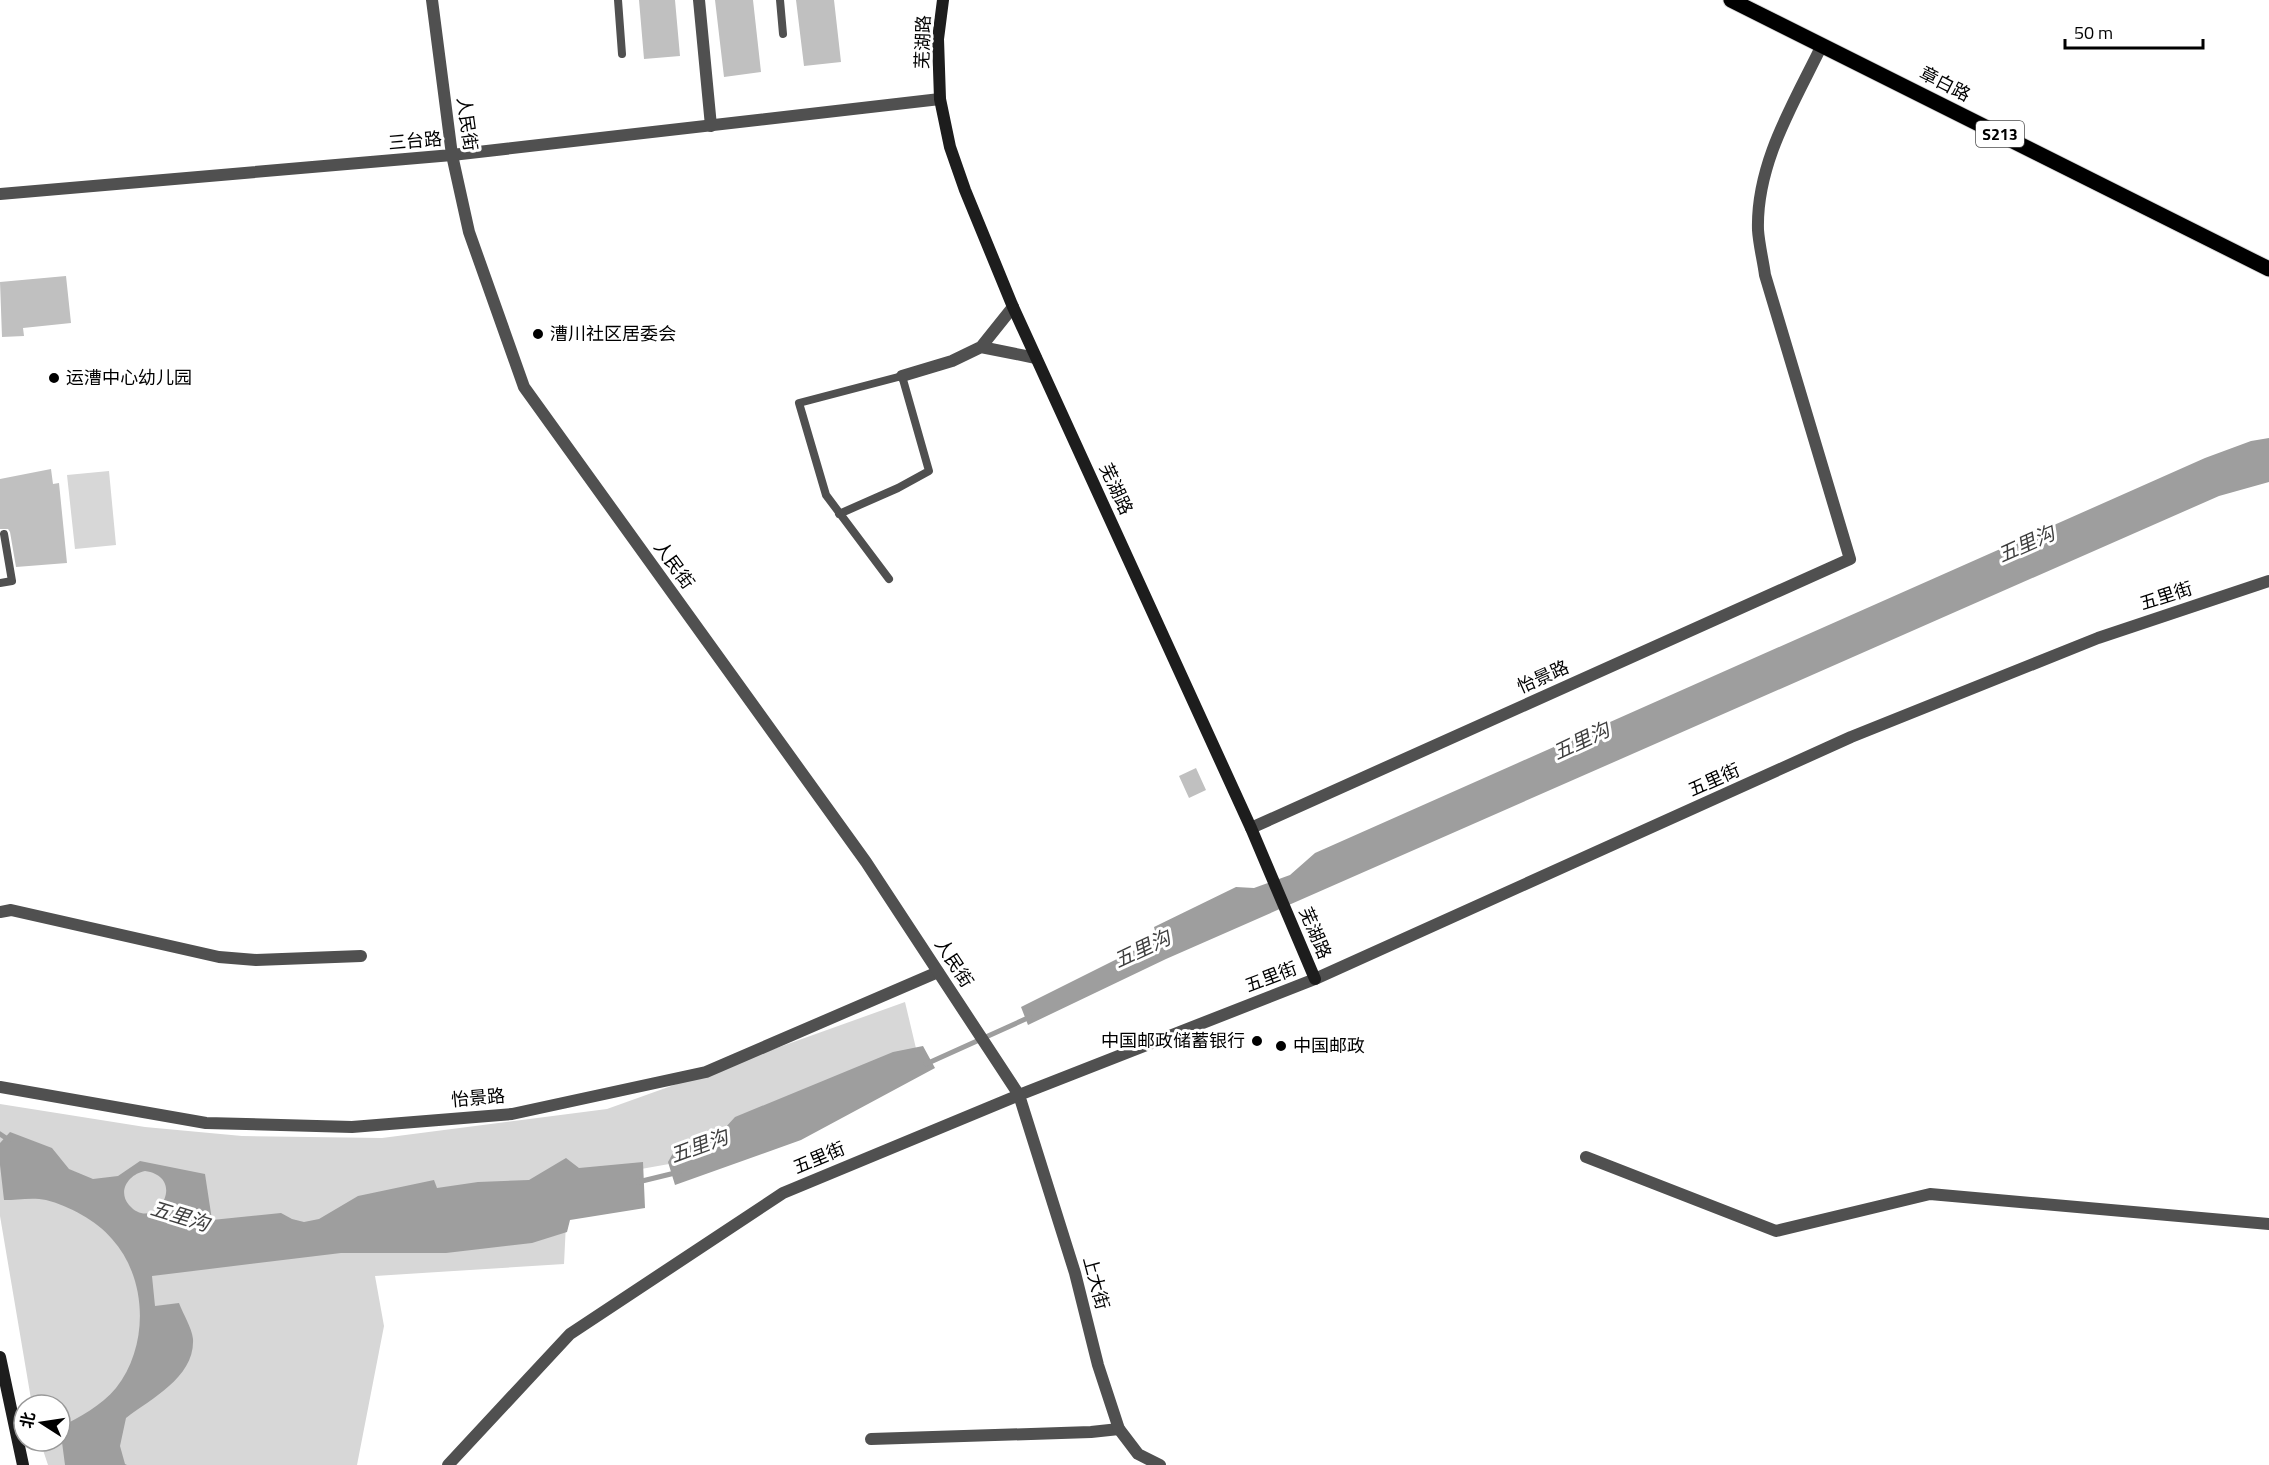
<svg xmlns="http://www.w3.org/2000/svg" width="2269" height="1465" viewBox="0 0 2269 1465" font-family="'Titillium Web','Noto Sans SC',sans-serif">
	<rect width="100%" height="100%" fill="#fff"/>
	<!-- green -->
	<path fill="#d7d7d7" d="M109,471L116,545L75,549L67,475Z
		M905,1002L919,1061L686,1161L568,1182L564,1264L375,1276L384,1326L357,1465H48L40,1441H60V1405H32L0,1216V1104L145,1127L242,1136L382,1138L607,1109Z"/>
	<!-- water -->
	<path fill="#9e9e9e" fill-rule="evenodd" d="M2269,438V482L2219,496L1166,959L1028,1025L1021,1007L1157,939L1154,927L1236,887L1254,888L1290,875L1315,853L2205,458L2251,441Z
		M923,1046L935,1068L801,1140L675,1185L668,1162L677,1146L714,1140L735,1117L893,1052Z
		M10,1132L52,1148L69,1169L93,1179L118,1176L140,1161L205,1174L212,1220L281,1213L292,1219L304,1222L319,1219L358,1196L434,1180L437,1188L478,1182L529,1180L566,1158L579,1168L643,1162L645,1208L570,1220L567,1232L532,1243L446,1253H341L152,1276L155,1306L179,1303C183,1314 192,1328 193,1339C195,1377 152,1398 126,1418L120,1446L125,1464L127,1465H65L60,1427C80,1417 101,1406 116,1388C149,1346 148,1279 112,1239C96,1220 69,1206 46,1200C33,1197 17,1200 4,1200L0,1165V1143ZM145,1171C189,1177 155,1235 129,1205C117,1191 129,1174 145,1171Z"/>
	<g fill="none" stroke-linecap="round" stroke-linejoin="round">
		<!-- stream -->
		<path stroke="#9e9e9e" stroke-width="5" d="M926,1064L1030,1017
			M0,1134L9,1140
			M638,1182L679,1172"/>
	</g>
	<!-- building -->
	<path fill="#c0c0c0" d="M639,0H675L680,56L644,59Z
		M715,0H753L761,72L724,77Z
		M796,0H834L841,62L804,66Z
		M66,276L71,323L23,328L24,336L2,337L0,282Z
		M51,469L53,484L59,483L67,563L16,567L10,532L8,529H0V479Z
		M1196,768L1206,790L1189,798L1179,776Z"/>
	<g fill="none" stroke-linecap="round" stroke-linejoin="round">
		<defs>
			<path id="primary" d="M1731,0L2269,269"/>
		</defs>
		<!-- primary casing -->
		<use href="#primary" stroke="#dbdbdb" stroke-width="17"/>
		<!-- service -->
		<path stroke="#505050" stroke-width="8" d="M618,0L622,54
			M780,0L783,34
			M839,514L898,488L929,471L902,376L799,403L826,495L889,579
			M0,583L12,581L4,534"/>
		<!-- minor -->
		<path stroke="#505050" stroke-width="12" d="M699,0L711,126
			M1013,307L981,347L1036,358
			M902,376L952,361L981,347
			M0,912L11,910L219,957L256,960L361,956
			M0,1087L206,1123L352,1127L512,1114L706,1072L938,972
			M1586,1157L1776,1231L1930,1194L2269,1224
			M871,1439L1091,1432L1119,1429"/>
		<!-- tertiary -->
		<path stroke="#505050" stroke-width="12" d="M432,0L452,155L469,232L524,387L866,862L1019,1095L1075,1273L1098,1365L1119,1429L1138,1454L1160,1465
			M0,194L452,155L940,99
			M1251,828L1850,559L1765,275C1763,260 1759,245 1758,230C1756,163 1794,103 1822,45
			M448,1465L570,1334L783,1193L1019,1095L1315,979L1851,737L2098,638L2269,581"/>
		<!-- secondary -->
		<path stroke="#1d1d1d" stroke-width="12" d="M943,0L938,39L940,99L950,147L965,190L1013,307L1251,828L1315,979
			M0,1357L23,1465"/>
		<!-- primary -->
		<use href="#primary" stroke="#000" stroke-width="15"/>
	</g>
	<!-- markers -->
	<g fill="#000" stroke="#fff" stroke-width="2">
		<circle cx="538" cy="334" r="6"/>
		<circle cx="54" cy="378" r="6"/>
		<circle cx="1257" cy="1041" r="6"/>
		<circle cx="1281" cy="1046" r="6"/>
	</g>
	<g text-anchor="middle" stroke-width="6" stroke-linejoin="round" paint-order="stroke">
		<!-- shield labels -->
		<rect fill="#fff" stroke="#4c4c4c" stroke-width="1.5" x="1976" y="121" width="48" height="26" rx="4.5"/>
		<g font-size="16" font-weight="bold" fill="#000">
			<text x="2000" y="140">S213</text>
		</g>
		<!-- street labels -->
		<g font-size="18" fill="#000" stroke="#fff">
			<text transform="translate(923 42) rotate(-88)" y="6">芜湖路</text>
			<text transform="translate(1945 84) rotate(27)" y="6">章白路</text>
			<text transform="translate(467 124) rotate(82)" y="6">人民街</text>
			<text transform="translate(415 141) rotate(-5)" y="6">三台路</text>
			<text transform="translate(1116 489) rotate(65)" y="6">芜湖路</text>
			<text transform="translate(674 565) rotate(54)" y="6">人民街</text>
			<text transform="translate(2166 596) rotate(-18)" y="6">五里街</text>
			<text transform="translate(1543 677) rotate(-24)" y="6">怡景路</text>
			<text transform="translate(1714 780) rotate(-24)" y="6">五里街</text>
			<text transform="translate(1315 933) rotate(67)" y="6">芜湖路</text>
			<text transform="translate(954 963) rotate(57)" y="6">人民街</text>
			<text transform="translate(1271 977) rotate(-21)" y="6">五里街</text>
			<text transform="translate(478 1098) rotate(-5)" y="6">怡景路</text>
			<text transform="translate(819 1158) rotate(-23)" y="6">五里街</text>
			<text transform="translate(1096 1283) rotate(75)" y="6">上大街</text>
		</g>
		<!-- poi labels -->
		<g font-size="18" fill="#000" stroke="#fff" text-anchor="start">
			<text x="550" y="340">漕川社区居委会</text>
			<text x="66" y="384">运漕中心幼儿园</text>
			<text x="1245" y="1047" text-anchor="end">中国邮政储蓄银行</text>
			<text x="1293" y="1052">中国邮政</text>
		</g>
		<!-- water labels -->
		<g font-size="20" font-style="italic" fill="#3f3f3f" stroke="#fff">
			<text transform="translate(2026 544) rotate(-24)" y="7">五里沟</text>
			<text transform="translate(1581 741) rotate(-25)" y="7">五里沟</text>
			<text transform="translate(1142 949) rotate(-25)" y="7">五里沟</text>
			<text transform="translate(699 1146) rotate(-20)" y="7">五里沟</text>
			<text transform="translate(180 1216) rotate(17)" y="7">五里沟</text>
		</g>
	</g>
	<!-- north arrow -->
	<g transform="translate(42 1423) rotate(282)"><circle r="28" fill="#ffffff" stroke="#999999" stroke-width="1.5"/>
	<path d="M0-4.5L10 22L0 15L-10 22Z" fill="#000000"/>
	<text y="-9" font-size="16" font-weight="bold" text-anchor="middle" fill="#000000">北</text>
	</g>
	<!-- scale -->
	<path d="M2065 39v9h138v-9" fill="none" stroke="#000000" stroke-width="3"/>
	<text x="2074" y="39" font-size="18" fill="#000000" stroke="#ffffff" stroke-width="4.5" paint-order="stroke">50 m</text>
</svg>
